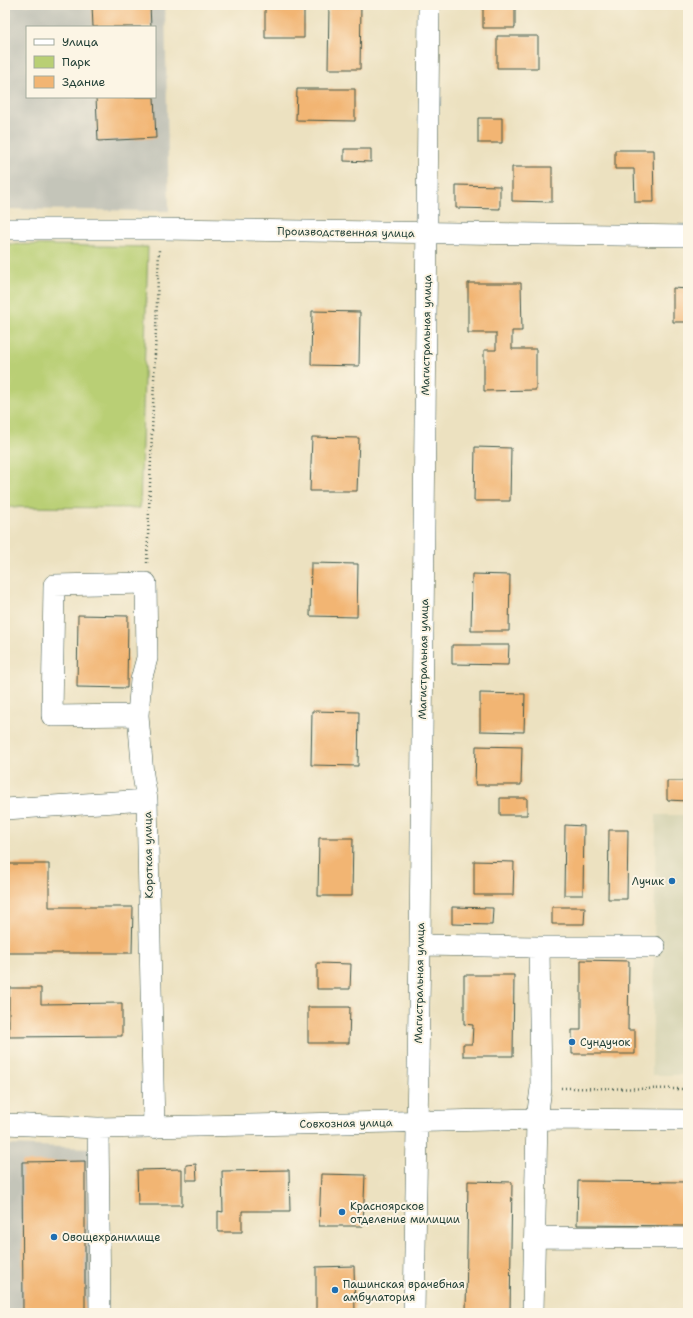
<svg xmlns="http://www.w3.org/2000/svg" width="693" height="1318" viewBox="0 0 693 1318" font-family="'Shantell Sans',sans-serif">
	<rect width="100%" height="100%" fill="#fcf5e5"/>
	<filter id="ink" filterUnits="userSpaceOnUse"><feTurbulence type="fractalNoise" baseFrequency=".025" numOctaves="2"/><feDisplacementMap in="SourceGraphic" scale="8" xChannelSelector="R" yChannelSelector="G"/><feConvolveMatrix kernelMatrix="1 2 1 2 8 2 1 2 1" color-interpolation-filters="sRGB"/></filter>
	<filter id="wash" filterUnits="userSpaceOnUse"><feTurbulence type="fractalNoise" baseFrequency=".012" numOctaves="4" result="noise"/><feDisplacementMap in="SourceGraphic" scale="16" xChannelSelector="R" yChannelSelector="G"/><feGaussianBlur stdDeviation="0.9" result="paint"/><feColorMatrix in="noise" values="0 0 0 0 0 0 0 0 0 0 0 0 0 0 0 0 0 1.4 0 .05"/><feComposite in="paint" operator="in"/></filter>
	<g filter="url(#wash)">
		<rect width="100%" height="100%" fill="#ece1c0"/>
		<!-- built -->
		<path fill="#d8d6b6" d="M656,815H688V1075H652Z"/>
		<!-- industrial -->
		<path fill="#c4c5b9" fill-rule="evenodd" d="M5,5H165L169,211L5,209ZM27,27H155V97H27Z
			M5,1145L92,1148L93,1313H5Z"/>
		<!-- green -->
		<path fill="#b9cf74" stroke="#6c8654" d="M5,244L148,247L140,508L5,507Z"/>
		<g id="blocks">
			<!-- building -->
			<path fill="#f2b573" d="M92,5H150L151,27H93Z
				M265,5H304V38H265Z
				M329,5H361L360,69H328Z
				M483,5H515V28H483Z
				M497,36H538V68H497Z
				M297,89H355V121L296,120Z
				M96,97H154L156,138L98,141Z
				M478,118H502V143H478Z
				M344,149H371V162L344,161Z
				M615,150H653L654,202H635L634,169H615Z
				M512,167H552V202L512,201Z
				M456,185L500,186V209L456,208Z
				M468,283H521L522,331H512V349H536V390L484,391V350H496V333H468Z
				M673,288L688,289V322H673Z
				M312,311L360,312L359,366L311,365Z
				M312,437L359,438L357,491H310Z
				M475,447L511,448L510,501H474Z
				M311,563L358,564L357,617L310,616Z
				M472,574L510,575L509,631H471Z
				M78,615L128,616L127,688L77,687Z
				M452,645H509L508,665L452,664Z
				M480,693L525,694L524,732L480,731Z
				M312,711L359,712L358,766L311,765Z
				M476,746L522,747L521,785H475Z
				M667,781H688V801L667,800Z
				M500,798H527V815H500Z
				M565,825L584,826L583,895H564Z
				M609,830H628L627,899H608Z
				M319,838H353L352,896H318Z
				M474,861L514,862L513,895H474Z
				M6,864H49V907H133L132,953H5Z
				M452,907L493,908L492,925L452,924Z
				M552,907H585L584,924H552Z
				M581,960L629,961L628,1030H635V1054H572V1030H581Z
				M317,963L351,964L350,989H317Z
				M464,975H514L513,1056H463V1044H472L473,1025L464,1024Z
				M9,988H41V1004L122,1003V1036L9,1037Z
				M308,1007H350L349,1043H308Z
				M85,1161V1313H23L22,1162Z
				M196,1164L197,1180H186V1165Z
				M182,1169V1205H138L137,1170Z
				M289,1170L290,1211H242V1232H218V1211L223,1212L222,1171Z
				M321,1174L365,1175L363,1226H319Z
				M468,1181L512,1182L510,1313H466Z
				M578,1181L688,1182V1226L577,1225Z
				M354,1266L355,1313H316V1267Z"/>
		</g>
	</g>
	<g filter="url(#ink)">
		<use href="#blocks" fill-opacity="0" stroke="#3e5649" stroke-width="1"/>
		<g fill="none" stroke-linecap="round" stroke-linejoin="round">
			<defs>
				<path id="minor" d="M5,229H160L688,236
					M138,715L52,716L54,585L146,583L147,658L141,680L138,715L143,775L147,800L154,1128
					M5,809L147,800
					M420,945L539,947H655
					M5,1124L98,1128L537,1119L688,1120
					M98,1128L100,1313
					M535,1237L688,1238
					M414,1313L420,945L429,5
					M533,1313L537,1119L541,1088L539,947"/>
			</defs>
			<!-- minor casing -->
			<use href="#minor" stroke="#3e5649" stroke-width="22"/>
			<!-- path -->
			<path stroke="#3e5649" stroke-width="2.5" stroke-dasharray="1 3" stroke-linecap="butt" d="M147,563L159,250
				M561,1088L688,1089"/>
			<!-- minor -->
			<use href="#minor" stroke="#fff" stroke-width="21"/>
		</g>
	</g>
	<!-- markers -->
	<g fill="#1f6fb2" stroke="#fcf5e5" stroke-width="1.5">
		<circle cx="672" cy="881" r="4"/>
		<circle cx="572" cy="1042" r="4"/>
		<circle cx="342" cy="1212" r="4"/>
		<circle cx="54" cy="1237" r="4"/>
		<circle cx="335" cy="1290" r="4"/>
	</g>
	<g text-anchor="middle" stroke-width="4" stroke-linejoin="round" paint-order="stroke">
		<!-- street labels -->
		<g font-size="11" fill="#1f3d34" stroke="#fcf5e5">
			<text transform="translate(346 232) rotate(1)" y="4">Производственная улица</text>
			<text transform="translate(426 335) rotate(-89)" y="4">Магистральная улица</text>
			<text transform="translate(423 659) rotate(-89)" y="4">Магистральная улица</text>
			<text transform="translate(148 855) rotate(-91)" y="4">Короткая улица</text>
			<text transform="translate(419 983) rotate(-89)" y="4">Магистральная улица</text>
			<text transform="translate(346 1123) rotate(-1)" y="4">Совхозная улица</text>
		</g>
		<!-- poi labels -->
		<g font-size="11" fill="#1f3d34" stroke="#fcf5e5" text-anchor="start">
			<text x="664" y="885" text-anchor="end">Лучик</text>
			<text x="580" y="1046">Сундучок</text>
			<text x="350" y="1210">Красноярское<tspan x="350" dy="13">отделение милиции</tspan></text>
			<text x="62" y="1241">Овощехранилище</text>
			<text x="343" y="1288">Пашинская врачебная<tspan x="343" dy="13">амбулатория</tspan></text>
		</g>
	</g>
	<!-- margin -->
	<rect width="693" height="1318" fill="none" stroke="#fcf5e5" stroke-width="20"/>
	<!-- legend -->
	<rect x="26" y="26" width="130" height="72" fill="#fcf5e5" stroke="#a4ab9e"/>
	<rect x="34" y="39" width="20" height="6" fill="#ffffff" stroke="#a4ab9e"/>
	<text x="62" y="46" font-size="12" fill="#1f3d34">Улица</text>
	<rect x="34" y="56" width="20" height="12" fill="#b9cf74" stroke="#a4ab9e"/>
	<text x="62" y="66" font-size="12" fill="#1f3d34">Парк</text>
	<rect x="34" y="76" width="20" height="12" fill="#f2b573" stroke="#a4ab9e"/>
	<text x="62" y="86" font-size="12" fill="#1f3d34">Здание</text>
</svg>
